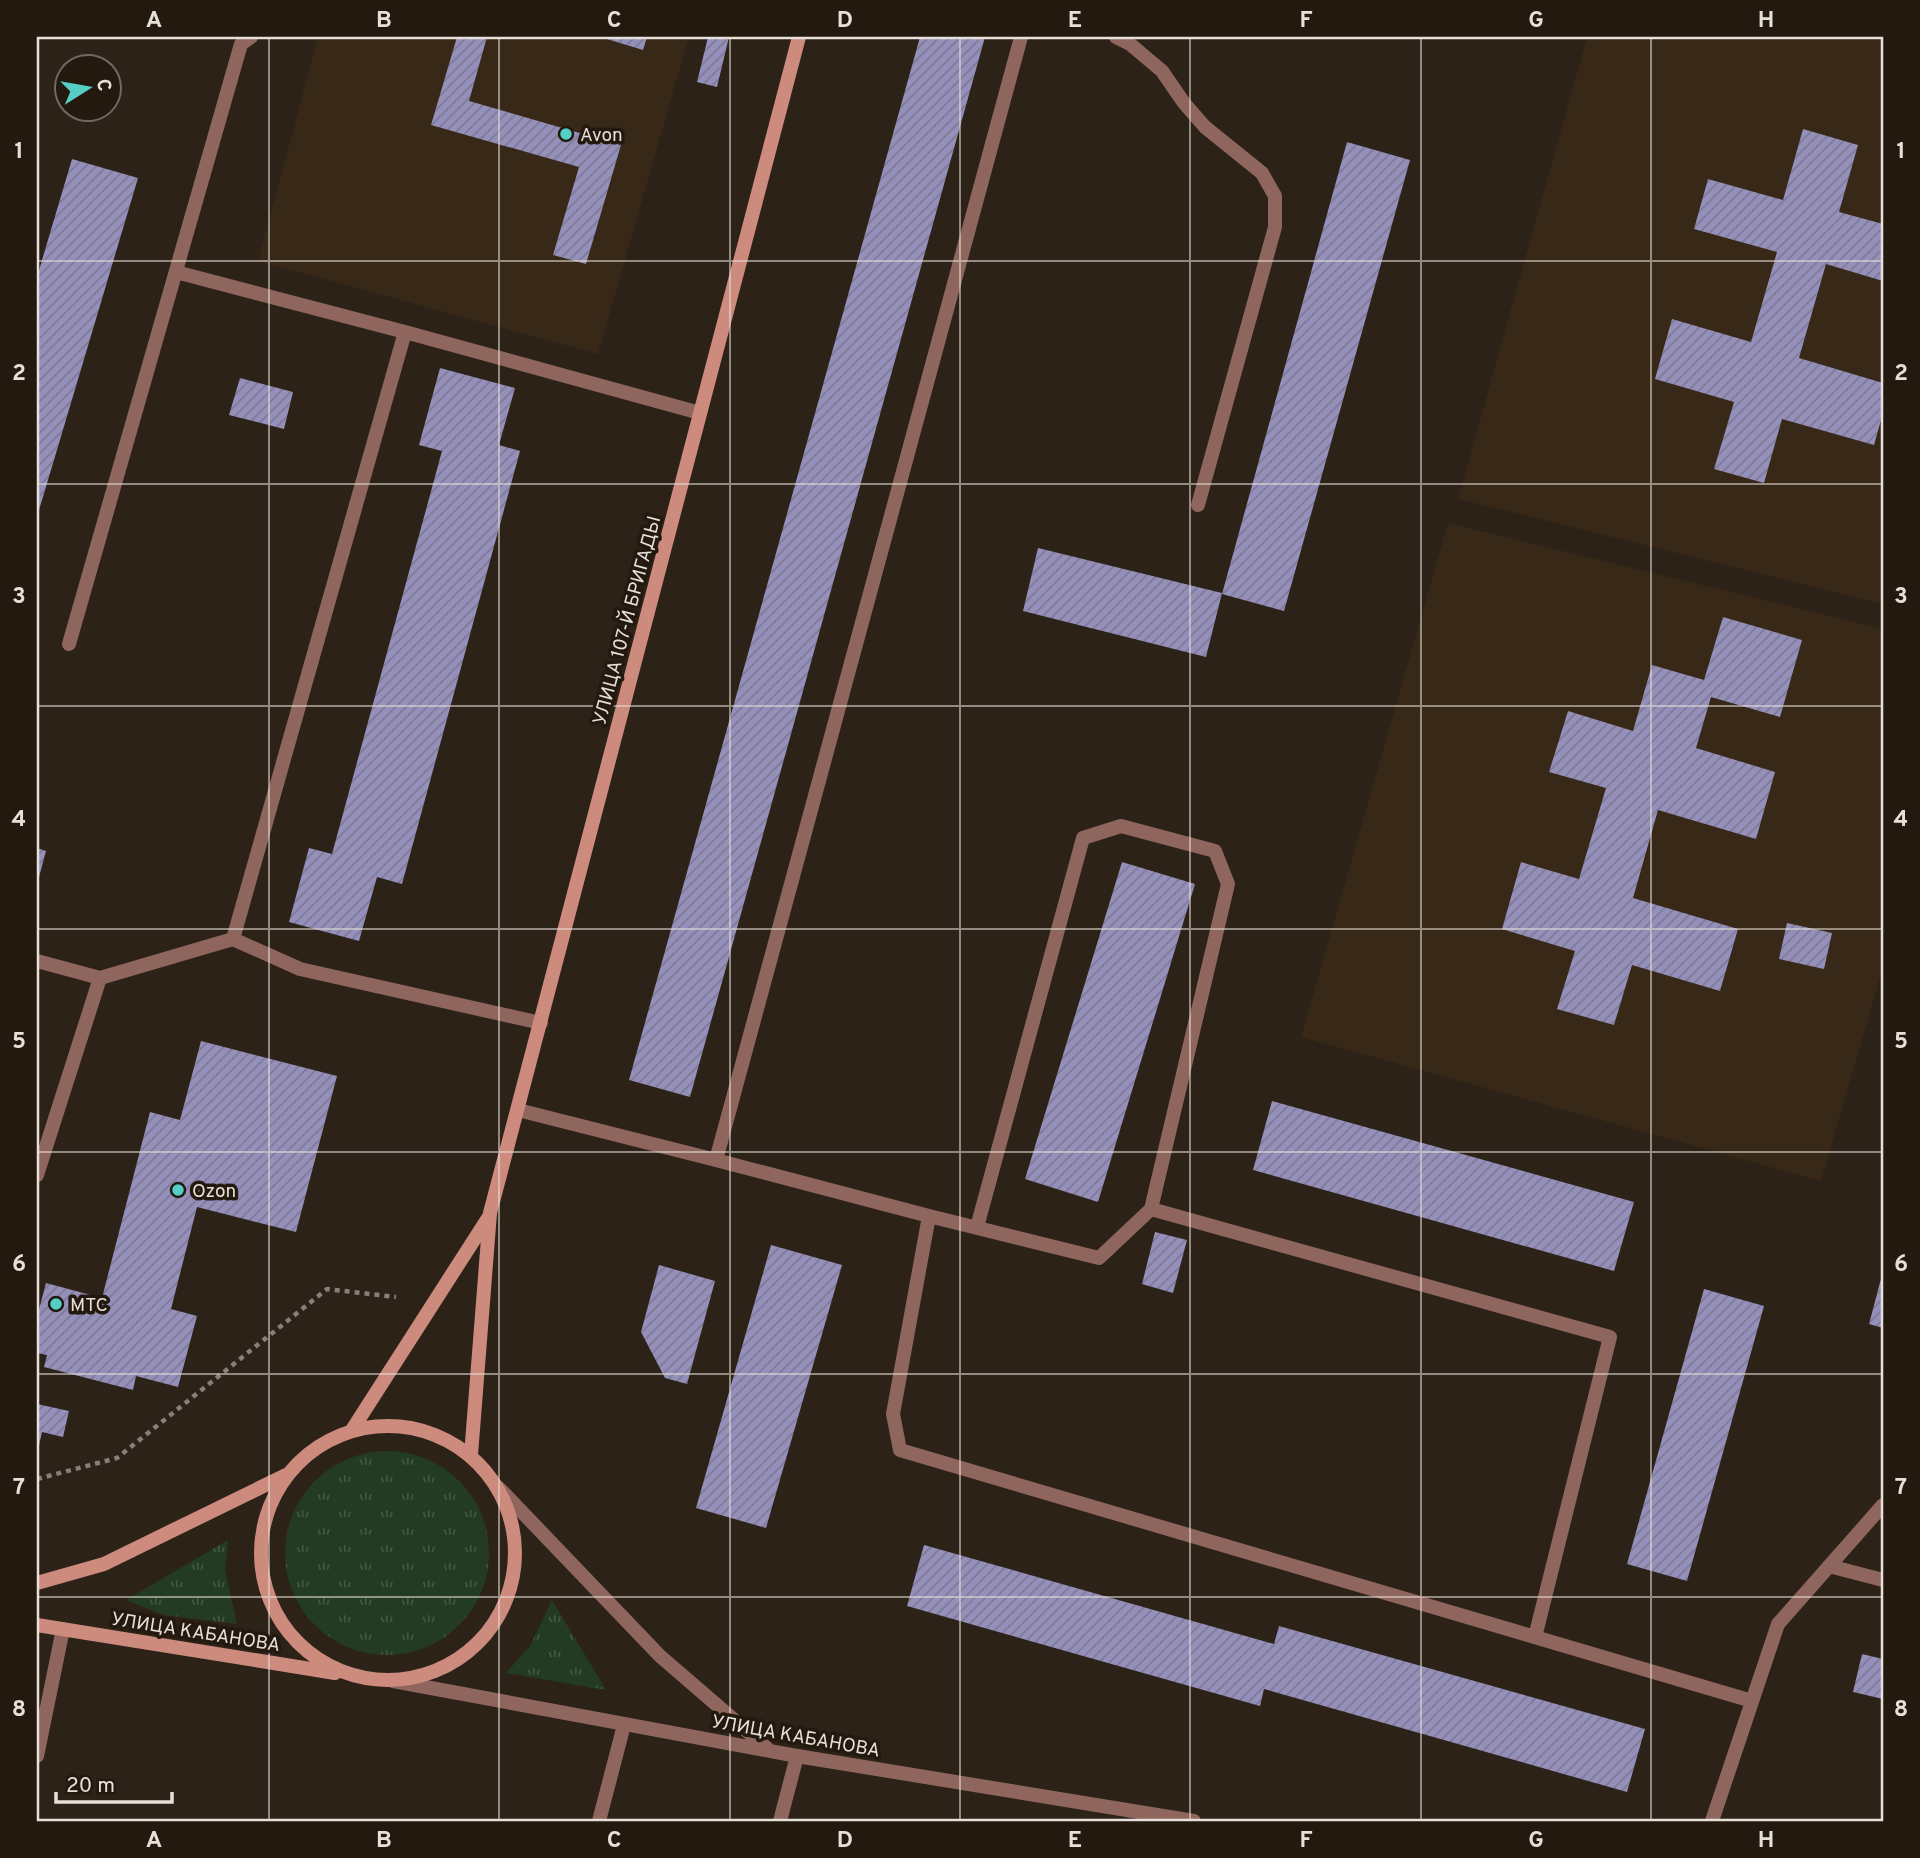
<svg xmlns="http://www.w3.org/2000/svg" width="1920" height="1858" viewBox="0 0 1920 1858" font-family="Overpass,sans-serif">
	<defs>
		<pattern id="grass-tufts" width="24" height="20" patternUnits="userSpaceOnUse" patternTransform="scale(1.75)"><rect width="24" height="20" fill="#223b22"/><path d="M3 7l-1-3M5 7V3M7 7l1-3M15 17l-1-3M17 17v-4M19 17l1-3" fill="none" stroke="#425742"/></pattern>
		<pattern id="building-hatch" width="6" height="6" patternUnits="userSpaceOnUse" patternTransform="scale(1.75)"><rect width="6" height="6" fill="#9590ba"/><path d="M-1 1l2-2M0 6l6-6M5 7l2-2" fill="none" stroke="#7d7996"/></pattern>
	</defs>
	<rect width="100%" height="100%" fill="#2d2218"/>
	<!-- built -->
	<path fill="#372818" d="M318,37H689L598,354L258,261Z
		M1587,37H1883V604L1458,499Z
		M1448,523L1883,629V968L1821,1181L1301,1037Z"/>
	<!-- grass -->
	<path fill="url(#grass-tufts)" d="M285 1553a102 102 0 1 1 204 0a102 102 0 1 1-204 0Z
		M228,1540L225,1570L237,1624L164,1615L126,1600Z
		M552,1600L606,1690L506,1673L530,1646Z"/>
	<!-- building -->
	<path fill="url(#building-hatch)" d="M457,37H487L469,101L621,145L586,264L553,255L579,167L431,125Z
		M608,37H647L643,50L607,39Z
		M708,37H729L717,87L697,82Z
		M920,37H985L690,1097L629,1080Z
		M1803,129L1858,145L1839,212L1883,224V281L1826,264L1799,358L1883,383V413L1874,445L1782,419L1764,483L1714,469L1734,402L1655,379L1672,319L1751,342L1777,252L1694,229L1708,179L1783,200Z
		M1347,142L1410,160L1284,611L1222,594Z
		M72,159L138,178L37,517V277Z
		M440,368L515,388L499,445L520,451L402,884L377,877L359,941L289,922L309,848L332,854L442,451L419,445Z
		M240,378L293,392L284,429L229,415Z
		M1038,548L1222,593L1206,657L1023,611Z
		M1723,617L1802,640L1780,717L1711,697L1696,748L1775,772L1756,839L1658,810L1633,898L1738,929L1720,991L1632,965L1614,1025L1557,1009L1575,951L1502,929L1521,862L1579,879L1606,788L1549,772L1568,711L1633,731L1652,665L1704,680Z
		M37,848L46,851L38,881H37Z
		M1122,862L1195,884L1098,1202L1025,1179Z
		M1787,923L1832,933L1824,969L1779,959Z
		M201,1041L337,1076L296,1232L197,1207L171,1309L197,1316L178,1387L136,1376L133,1390L44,1367L47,1355L37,1353V1317L46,1283L102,1298L150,1112L180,1120Z
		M1272,1101L1634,1202L1614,1271L1253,1170Z
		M1155,1232L1187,1240L1173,1293L1142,1284Z
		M771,1245L842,1265L766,1528L696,1508Z
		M659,1265L715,1281L687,1384L665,1378L641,1332Z
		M1882,1275H1883V1328L1869,1324Z
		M1704,1289L1764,1306L1687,1581L1627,1564Z
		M37,1404L69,1411L63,1437L42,1432L38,1450Z
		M924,1545L1274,1644L1279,1626L1645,1729L1627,1792L1264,1689L1260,1706L907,1606Z
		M1862,1654L1883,1659V1699L1853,1692Z"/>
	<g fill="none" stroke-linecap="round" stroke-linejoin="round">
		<!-- path -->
		<path stroke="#887f76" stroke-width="4.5" stroke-dasharray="5 5" stroke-linecap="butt" d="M37,1479L117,1458L327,1289L396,1297"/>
		<!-- lane -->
		<path stroke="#8f665e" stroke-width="14" d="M1116,37L1130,44L1162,71L1184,103L1205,127L1262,173L1275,196V227L1198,505
			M176,272L405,332L700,413
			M405,332L233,939L300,969L541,1023
			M69,644L241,44L251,37
			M37,961L100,978L233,939
			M518,1110L716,1160L1021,37
			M716,1160L929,1216L893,1414L900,1450L1752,1701
			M37,1175L100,978
			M929,1216L1099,1258L1151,1209L1610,1337L1535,1637
			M977,1227L1083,838L1121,826L1215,851L1228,884L1151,1209
			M1829,1566L1883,1580
			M37,1756L63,1629
			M599,1821L624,1725
			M780,1821L797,1756
			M1712,1821L1778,1624L1883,1505"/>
		<!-- street -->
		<path stroke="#8f665e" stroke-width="14" d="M499,1488L660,1656L769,1750
			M393,1681L797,1756L1194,1821"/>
		<!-- secondary -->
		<path stroke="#cd8b7e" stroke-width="14" d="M261 1553a127 127 0 1 1 254 0a127 127 0 1 1-254 0Z
			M352,1430L490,1215
			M471,1455L490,1213L799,37
			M37,1583L104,1564L286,1475
			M37,1625L335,1673"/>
	</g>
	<!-- grid -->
	<path fill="none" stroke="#e7e0d9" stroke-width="2" stroke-opacity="0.55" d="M269,37V1821M499,37V1821M730,37V1821M960,37V1821M1190,37V1821M1421,37V1821M1651,37V1821M37,261H1883M37,484H1883M37,706H1883M37,929H1883M37,1152H1883M37,1374H1883M37,1597H1883"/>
	<!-- markers -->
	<g fill="#55cec5" stroke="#23190f" stroke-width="2.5">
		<circle cx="566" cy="134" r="7"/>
		<circle cx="178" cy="1190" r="7"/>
		<circle cx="56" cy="1304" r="7"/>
	</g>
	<g text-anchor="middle" stroke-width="7" stroke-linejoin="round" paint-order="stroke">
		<!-- poi labels -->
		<g font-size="19" fill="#e7e0d9" stroke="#23190f" text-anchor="start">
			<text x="580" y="141">Avon</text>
			<text x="192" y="1197">Ozon</text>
			<text x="70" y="1311">МТС</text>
		</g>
		<!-- street labels -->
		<g font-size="19" fill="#e7e0d9" stroke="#23190f">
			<text transform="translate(626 620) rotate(-75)" y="7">УЛИЦА 107-Й БРИГАДЫ</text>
			<text transform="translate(196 1631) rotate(9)" y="7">УЛИЦА КАБАНОВА</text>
			<text transform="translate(796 1735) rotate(10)" y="7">УЛИЦА КАБАНОВА</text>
		</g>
	</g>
	<!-- border -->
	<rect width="1920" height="1858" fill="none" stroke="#23190f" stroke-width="77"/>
	<!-- north arrow -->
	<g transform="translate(88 88) rotate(79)"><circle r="33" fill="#23190f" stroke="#716960" stroke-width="2"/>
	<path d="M0-5L12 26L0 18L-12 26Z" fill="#55cec5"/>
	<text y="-10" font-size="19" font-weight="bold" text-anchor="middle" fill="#e7e0d9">С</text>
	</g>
	<!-- scale -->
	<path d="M56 1792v10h116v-10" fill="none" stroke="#e7e0d9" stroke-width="3.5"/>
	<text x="66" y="1792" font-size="21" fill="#e7e0d9" stroke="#23190f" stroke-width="5" paint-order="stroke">20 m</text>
	<rect x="38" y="38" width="1844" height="1782" fill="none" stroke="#e7e0d9" stroke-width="2.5"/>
	<g font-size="23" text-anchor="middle" font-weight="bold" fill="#e7e0d9">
		<text x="154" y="27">A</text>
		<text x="384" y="27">B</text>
		<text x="614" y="27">C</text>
		<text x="845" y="27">D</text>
		<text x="1075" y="27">E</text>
		<text x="1306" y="27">F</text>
		<text x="1536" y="27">G</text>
		<text x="1766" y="27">H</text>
		<text x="19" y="158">1</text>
		<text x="1901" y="158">1</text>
		<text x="19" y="380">2</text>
		<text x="1901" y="380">2</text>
		<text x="19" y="603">3</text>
		<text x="1901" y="603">3</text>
		<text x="19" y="826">4</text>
		<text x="1901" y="826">4</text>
		<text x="19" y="1048">5</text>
		<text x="1901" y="1048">5</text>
		<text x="19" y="1271">6</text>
		<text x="1901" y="1271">6</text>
		<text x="19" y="1494">7</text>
		<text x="1901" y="1494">7</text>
		<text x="19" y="1716">8</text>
		<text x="1901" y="1716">8</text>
		<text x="154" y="1847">A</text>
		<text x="384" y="1847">B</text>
		<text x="614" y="1847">C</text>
		<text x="845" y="1847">D</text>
		<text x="1075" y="1847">E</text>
		<text x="1306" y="1847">F</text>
		<text x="1536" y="1847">G</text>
		<text x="1766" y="1847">H</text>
	</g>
</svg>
